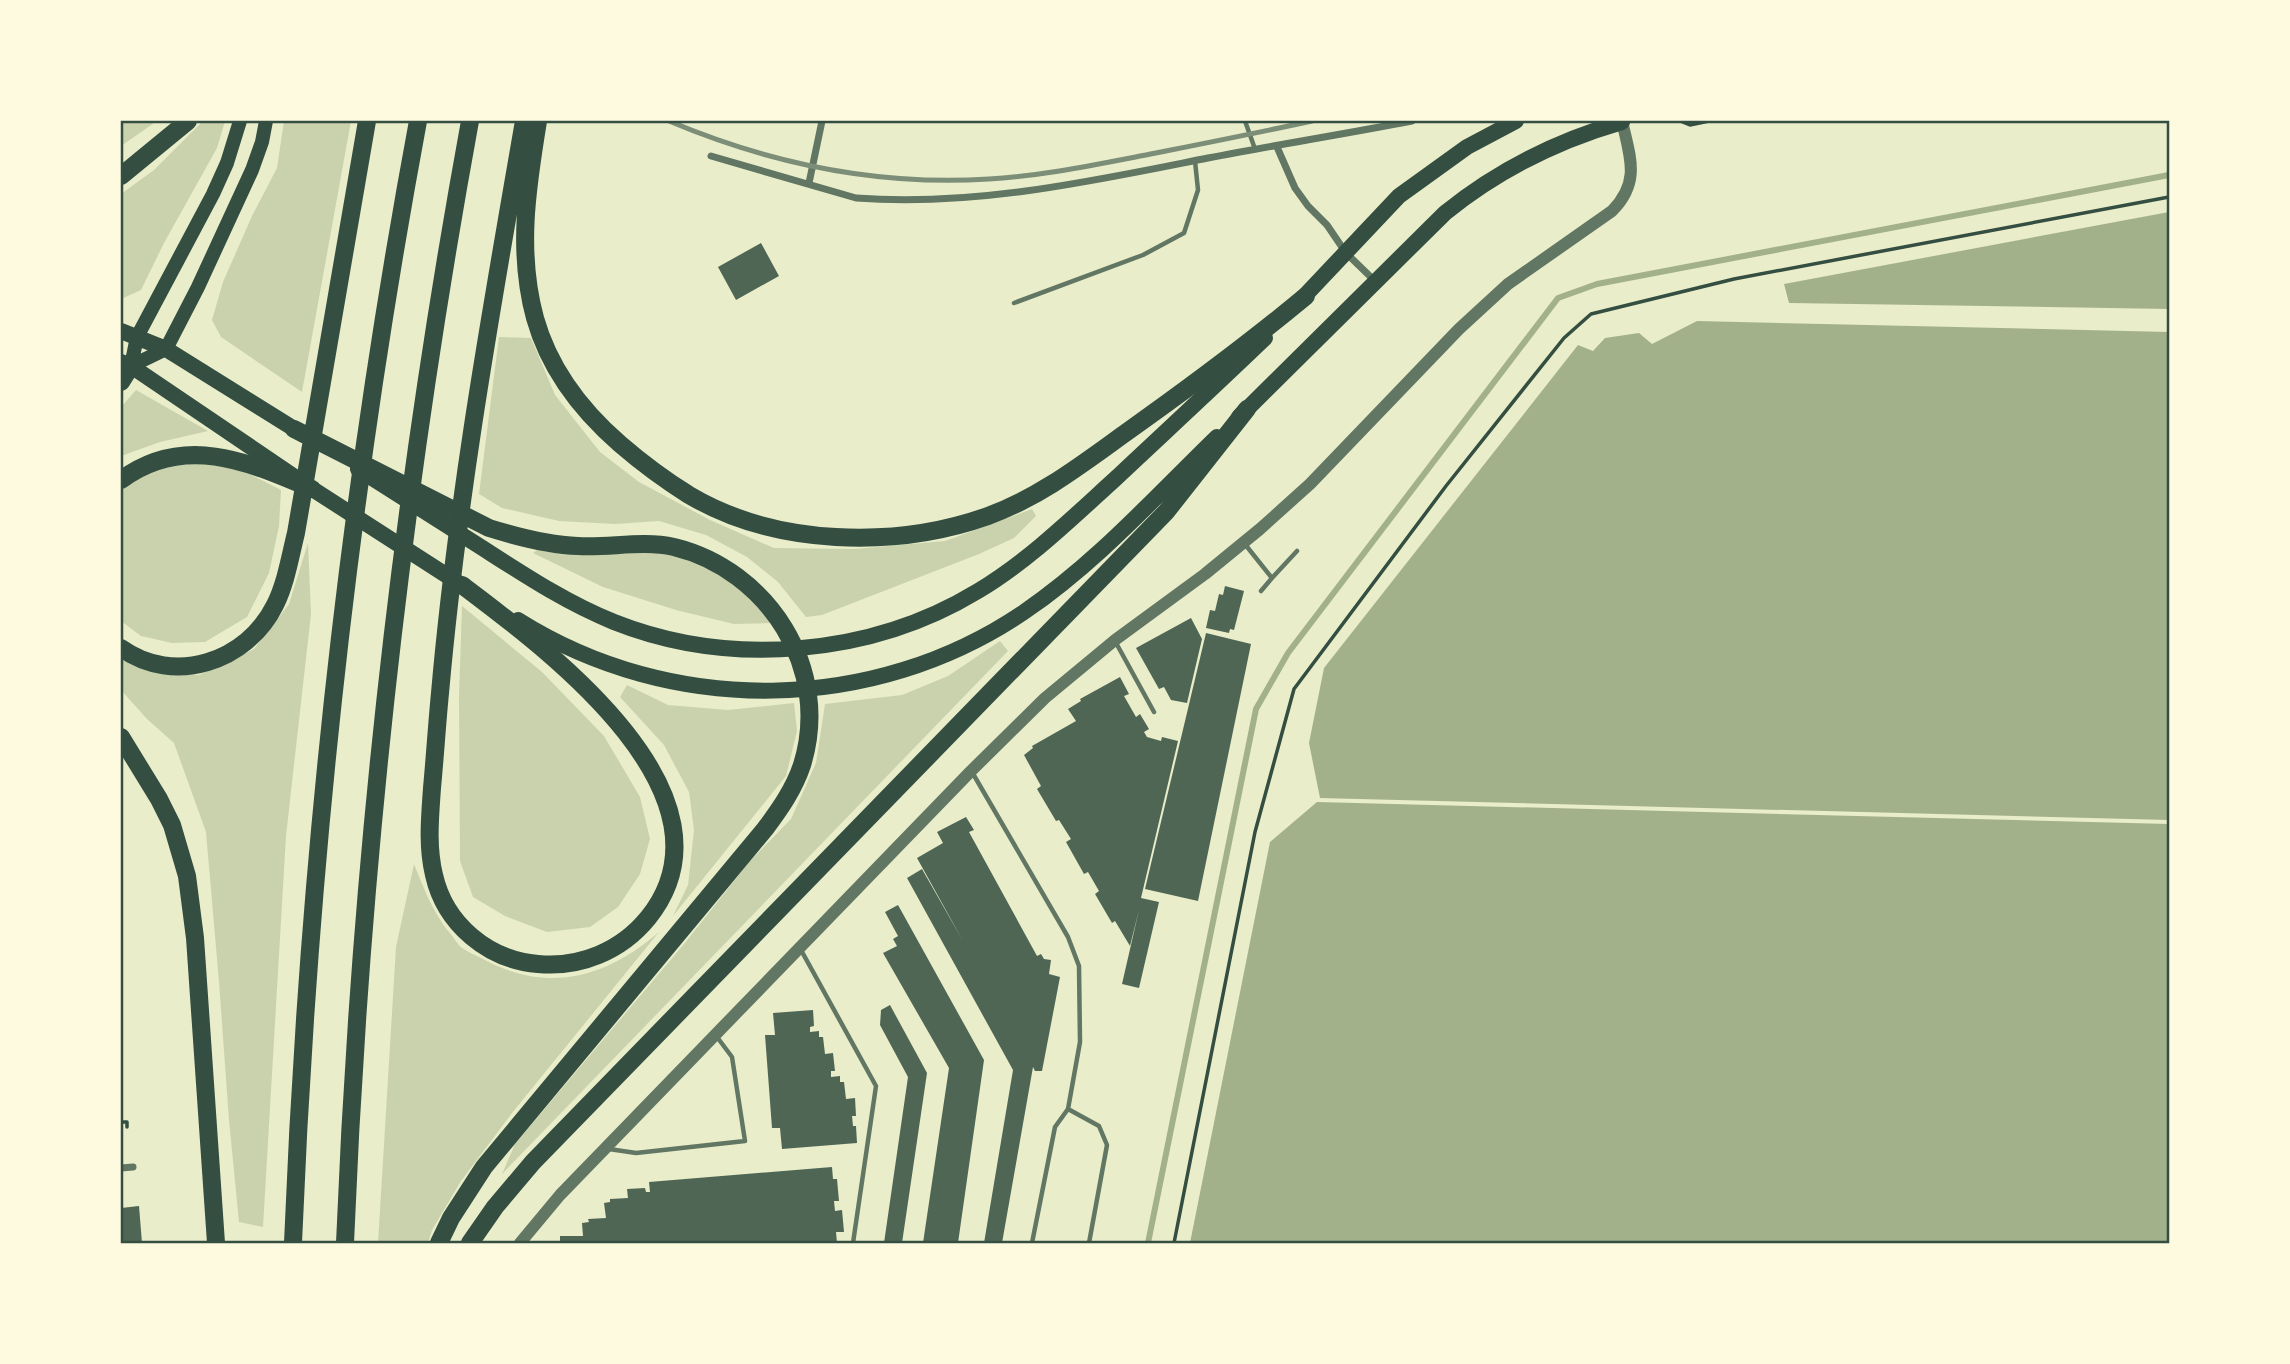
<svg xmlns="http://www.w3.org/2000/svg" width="2290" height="1364" viewBox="0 0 2290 1364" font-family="'Titillium Web',sans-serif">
	<rect width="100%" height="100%" fill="#e9edc9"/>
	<!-- green -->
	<path fill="#cad2ad" d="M121,121H157L121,146Z
		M203,121H225L217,148L164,243L141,290L121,299V194L154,170Z
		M284,121H351L302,392L221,337L212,320L223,282L252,216L277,168Z
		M499,337L531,338L555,395L600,452L639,482L710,520L774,548L854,549L945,541L1032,509L1036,516L1014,538L979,554L822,615L806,617L778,582L747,557L706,535L659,521L615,524L559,521L502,508L479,494Z
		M136,390L208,431L160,442L121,456V407Z
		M194,462L242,470L281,490L279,526L269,573L247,617L205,642L172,643L141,636L121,621V490L156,467Z
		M308,543L311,614L286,836L263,1227L239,1222L229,1120L219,982L206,832L174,743L147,719L121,690V655L142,668L199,675L254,649L289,604Z
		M540,548L664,550L710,570L751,595L772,623L734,624L676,610L603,587L533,553Z
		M462,606L542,672L604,736L640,797L650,839L640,874L618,907L590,927L547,932L505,916L473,897L460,861L459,695Z
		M1000,641L1008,651L502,1174L515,1144L684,944L750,861L791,819L816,763L825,704L902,695L948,676Z
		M627,685L668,705L728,710L794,703L797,731L786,776L673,916L688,885L694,830L689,792L664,745L620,697Z
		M414,864C425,891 431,908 448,931C453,936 457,944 462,948C468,952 475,955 481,958C546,994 605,979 659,932L512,1113L461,1181L432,1230L428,1243H378L396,947Z"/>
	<!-- water -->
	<path fill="#a3b18a" d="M2169,212V309L1789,303L1784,284Z
		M1697,321L2169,332V820L1320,798L1309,743L1324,668L1578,345L1593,351L1605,338L1639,333L1652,344Z
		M1317,802L2169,824V1243H1190L1270,842Z"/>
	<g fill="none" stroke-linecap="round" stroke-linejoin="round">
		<!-- stream -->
		<path stroke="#a3b18a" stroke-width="6" d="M1148,1243L1256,709L1288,653L1558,298L1597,284L2169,175"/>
	</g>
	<!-- building -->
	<path fill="#4f6655" d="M761,243L779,276L736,300L718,267Z
		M1225,586L1244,591L1234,630L1230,629L1229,633L1206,628L1210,610L1215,611L1219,594L1223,595Z
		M1191,618L1202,639L1187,703L1171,700L1164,687L1159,689L1136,648Z
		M1206,633L1251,644L1198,901L1145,889Z
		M1120,677L1129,694L1124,696L1136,717L1140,714L1149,729L1144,732L1147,737L1161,741L1162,737L1178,741L1141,898L1159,902L1139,988L1122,984L1139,910L1130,946L1115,921L1112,923L1095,894L1099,891L1088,872L1084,874L1066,842L1071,839L1059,820L1056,821L1037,789L1041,786L1024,755L1033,748L1032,746L1076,721L1068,709L1081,701L1080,699Z
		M966,817L974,830L969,832L1037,956L1041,954L1044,959L1051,960L1049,974L1060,977L1042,1071H1035L1033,1067L1002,1243H984L1013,1070L907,878L922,869L963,941L917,858L943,843L937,832Z
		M898,905L984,1060L958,1243H923L949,1068L883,953L897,946L893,939L898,936L885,912Z
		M890,1005L927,1073L902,1243H884L908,1077L880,1025L881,1010Z
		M813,1010L814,1026L810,1027V1032L819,1031V1037H823L825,1054L833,1053L835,1071H831V1077L840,1076V1082H844L846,1099L855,1098L856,1116H852L853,1126H856L857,1143L782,1149L780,1128H772L765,1035H775L773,1013Z
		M832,1167L833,1179H837L839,1201H834L835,1211L842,1210L844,1232H836L837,1243H560V1236H583L582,1223L589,1222L588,1219L606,1218L604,1203L610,1202V1199L628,1198L627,1189L645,1188L646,1192H650L649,1182Z
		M139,1206L142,1243H121V1208Z"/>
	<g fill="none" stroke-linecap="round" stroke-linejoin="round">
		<!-- path -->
		<path stroke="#344e41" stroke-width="3.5" d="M1680,121L1690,125L1709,121
			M121,1122H127V1127
			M1174,1243L1255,832L1294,689L1446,486L1564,338L1591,314L1734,279L2169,197"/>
		<!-- service -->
		<path stroke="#617663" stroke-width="4.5" d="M1245,121L1255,149
			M1014,303L1143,255L1184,233L1198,190L1195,161
			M1244,543L1272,578L1297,551
			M1261,591L1272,578
			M1115,641L1154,712
			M972,772L1068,937L1079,966L1080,1042L1068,1109L1055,1127L1032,1243
			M801,950L876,1086L853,1243
			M1068,1109L1099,1126L1107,1145L1089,1243
			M609,1149L636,1153L745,1141L732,1057L717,1037"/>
		<!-- minor -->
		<path stroke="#617663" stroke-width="7" d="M1277,147L1295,188L1308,206L1327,225L1346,253L1376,282
			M711,156L856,198C975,207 1092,181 1208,158C1276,145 1344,134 1412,121
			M809,183L822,121
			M121,1168L133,1167"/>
		<!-- tertiary -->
		<path stroke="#617663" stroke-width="12" d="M520,1243L560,1195L971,771L1045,698L1115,640L1205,574L1260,529L1310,484L1459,329L1508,284L1612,211C1641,182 1630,157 1622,121"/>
		<!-- primary -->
		<path stroke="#344e41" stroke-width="14" d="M131,366L166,349L198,287L252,170L262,142L266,121
			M131,366L137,337L213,194L227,163L240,121"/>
		<!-- trunk -->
		<path stroke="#344e41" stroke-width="16" d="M1297,304L1399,196L1467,147L1516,121
			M121,331L166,349L304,435
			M121,362L131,366L314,490L460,584
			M1239,417L1445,213C1498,170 1556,141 1622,122
			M358,469C400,496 442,522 484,549C526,576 567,603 614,622C730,668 871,656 978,591C1028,561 1070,520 1114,480C1164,433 1215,386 1265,338
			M518,620C672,717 874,714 1024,612C1096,563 1155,497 1217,437"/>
		<!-- motorway -->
		<path stroke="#344e41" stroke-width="18" d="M538,121C527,188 517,252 535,318C549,368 582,411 620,444C642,463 665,480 689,495C775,546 895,549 988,516C1038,498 1081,465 1124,434C1186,390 1247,345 1306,296
			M121,176L188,121
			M121,382L131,366
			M294,429L489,528C518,537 548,545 578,546C610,548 642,540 674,547C768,570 832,669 802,765C794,789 780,809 765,829L484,1167L451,1218L439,1243
			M121,480C184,433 249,462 312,489
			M462,585C547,649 746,796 648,918C621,951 580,968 538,964C488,960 445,924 434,875C427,846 430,817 432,788C435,756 437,724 440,693C457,500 491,311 524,121
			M121,648C174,686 247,662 275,605C286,583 290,557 296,533L367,121
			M121,737L159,799L172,825L187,876L195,938L216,1243
			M293,1243C308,867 349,491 418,121
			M345,1243C360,867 402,492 470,121
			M470,1243L495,1207L533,1162L1166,512L1247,409"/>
		<!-- rail -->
		<path stroke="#7c8e77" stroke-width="5" d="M669,121C771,164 878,186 989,179C1042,176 1094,165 1146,155C1201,144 1257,133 1312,121"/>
	</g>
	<!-- border -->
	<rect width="2290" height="1364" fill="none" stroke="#fefae0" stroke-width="245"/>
	<rect x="122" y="122" width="2046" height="1120" fill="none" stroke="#344e41" stroke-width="2.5"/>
</svg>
